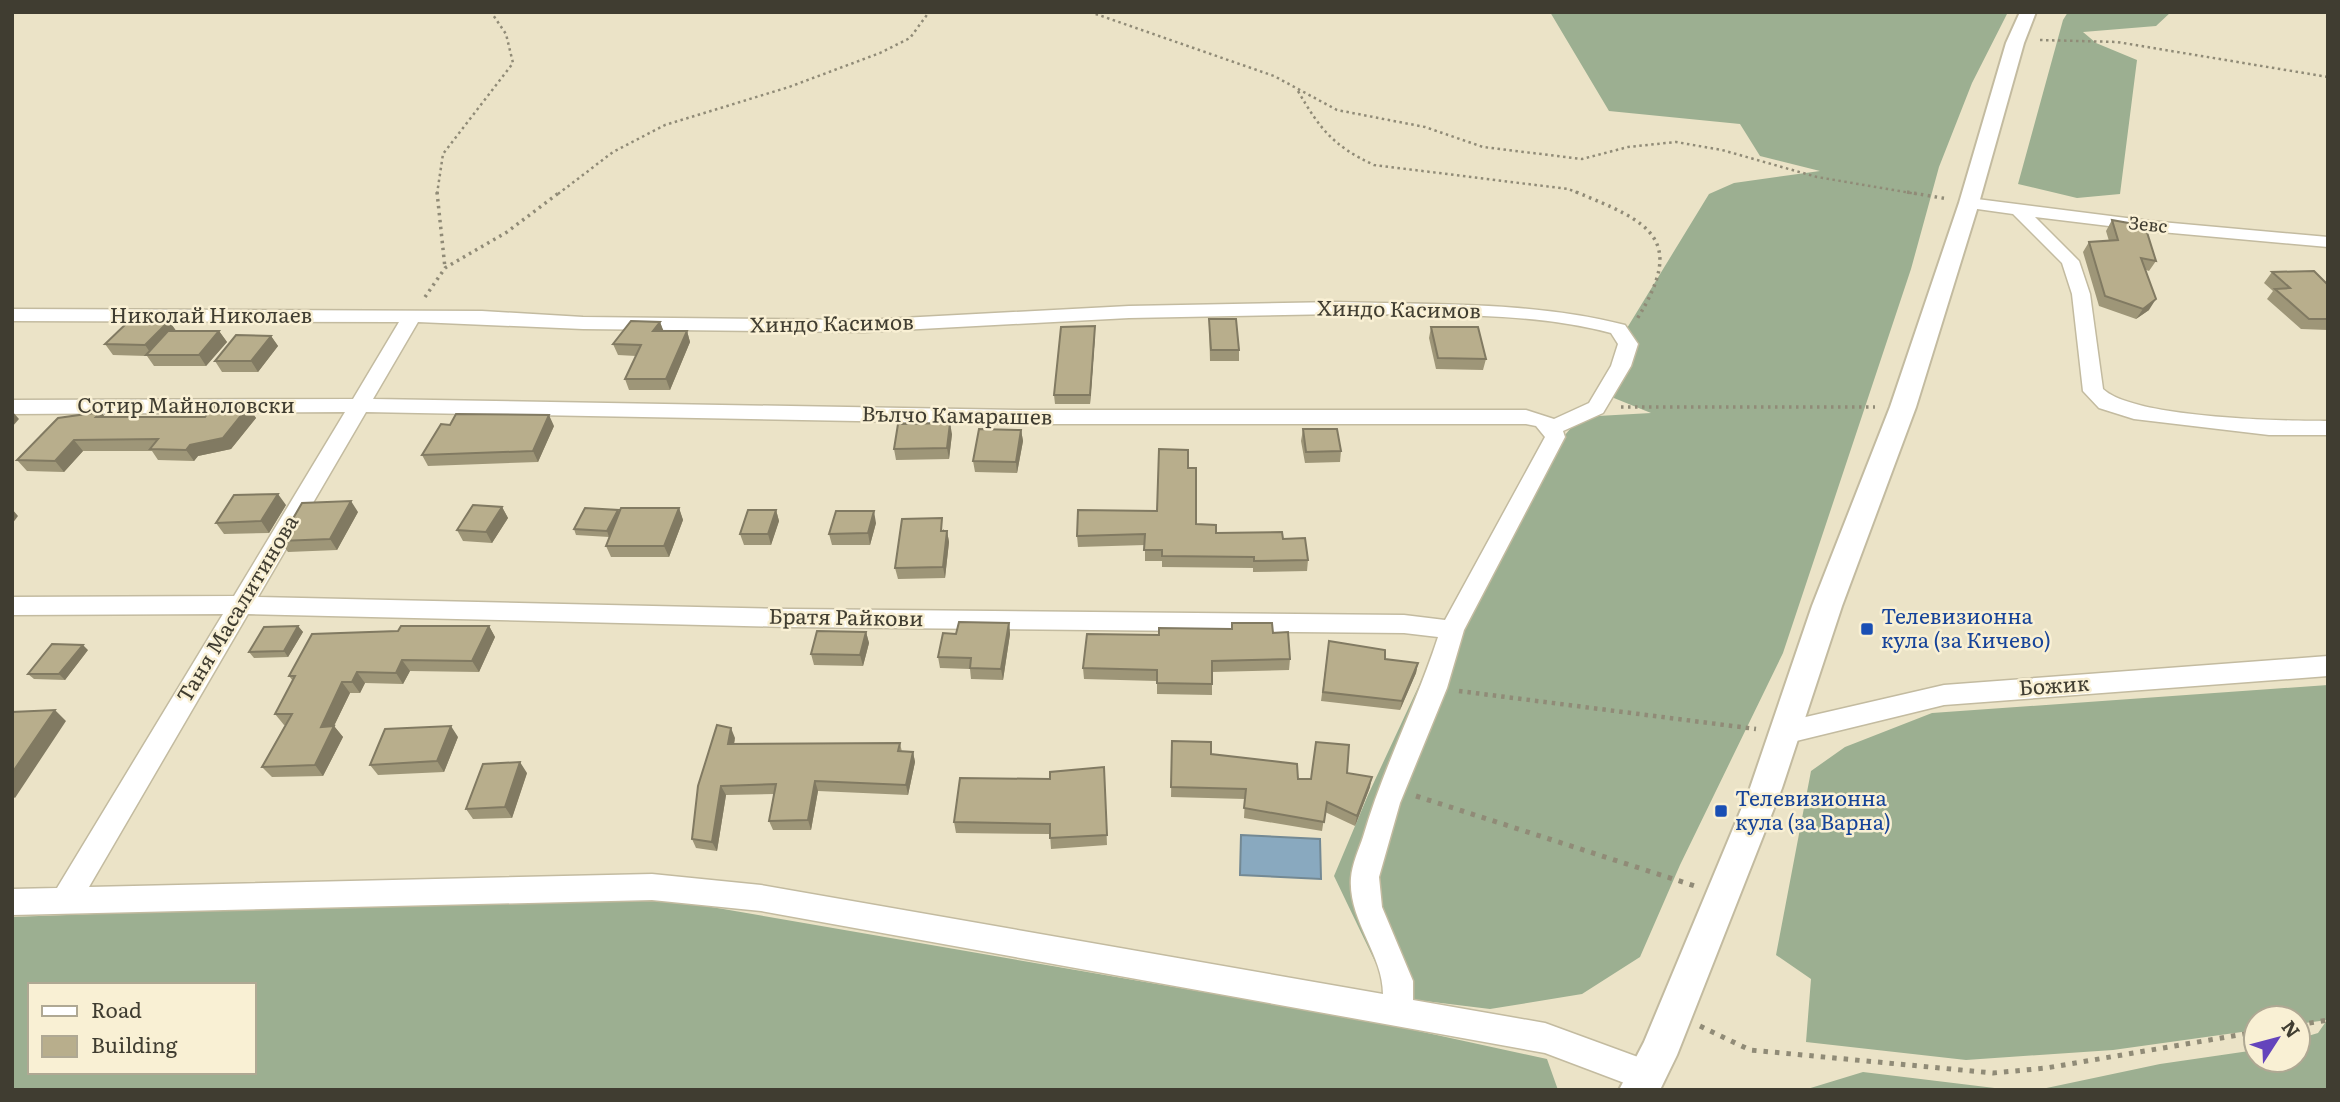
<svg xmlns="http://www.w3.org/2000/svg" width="2340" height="1102" viewBox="0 0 2340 1102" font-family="Literata,serif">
	<rect width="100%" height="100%" fill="#ebe3c7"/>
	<!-- forest -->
	<path fill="#9caf91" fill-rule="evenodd" d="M1550,12H2008L1972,83L1939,167L1911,269L1783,653L1680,865L1640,957L1582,994L1490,1009L1392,997L1334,876L1368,795L1454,610L1535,471L1580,417L1651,413L1599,392L1624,333L1709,194L1734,183L1820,171L1760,156L1740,124L1609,111Z
		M2068,12H2171L2156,26L2083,32L2096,43L2137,60L2120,194L2077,198L2018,184L2063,20Z
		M2328,685V1090H2037L2160,1064L2256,1050V1060H2298V1039L2318,1033L2327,1020L2298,1024V1018H2256V1030L2113,1050L1966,1060L1806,1042L1811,979L1776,955L1811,771L1845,747L1932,713Z
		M636,894L1377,1022L1547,1059L1558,1090H12V917ZM30,985H254V1072H30Z
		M1863,1072L2011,1090H1804Z"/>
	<!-- water -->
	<path fill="#89a9bf" stroke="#738994" stroke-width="2" d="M1241,835L1320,839L1321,879L1240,875Z"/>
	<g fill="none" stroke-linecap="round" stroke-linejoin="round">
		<defs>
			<path id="minor" d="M1969,198L2150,221L2328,237V247L2150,231L2035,217L2079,261L2090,294L2103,389C2134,418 2281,421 2328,421V435H2269L2134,419L2099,408L2083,391L2072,294L2062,263L2013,214L1963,207L1961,203Z
				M1338,302C1433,305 1532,301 1625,325L1638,344L1631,366L1603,413L1563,431L1565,437L1464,630L1447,688L1400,803L1379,877L1382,907L1413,981V1000L1545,1023L1657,1064L1662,1075L1657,1086L1643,1090L1545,1053L761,911L652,900L12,915V889L57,888L223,614L12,615V597L234,596L345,412L12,414V400L353,399L399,322L12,321V309L482,311L583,317L864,320L1129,306ZM1338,314C1428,316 1524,310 1611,333L1618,344L1611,366L1589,403L1554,419L1526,410H1020L373,399L418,322L583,329L864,332L1129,318ZM366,412L1020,424H1526L1536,426L1545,437L1445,620L1404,615L789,609L258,597ZM248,614L789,627L1404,633L1438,637C1416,705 1383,768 1363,837C1359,849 1352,864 1351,878C1348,920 1383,954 1383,994L761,885L652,874L89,887Z
				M2328,656V676L1944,705L1784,744L1775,740L1771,733L1775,726L1784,722L1944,685Z"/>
			<path id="tertiary" d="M2020,12H2036L2024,43L1979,203L1916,407L1842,606L1782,788L1677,1055L1660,1090H1619L1644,1042L1750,788L1812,606L1890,407L1959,203L2006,43Z"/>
		</defs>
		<!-- minor casing -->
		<use href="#minor" stroke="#c3bba0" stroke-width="3"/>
		<!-- tertiary casing -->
		<use href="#tertiary" stroke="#c3bba0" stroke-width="4"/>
		<!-- path-far3 -->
		<path stroke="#908b77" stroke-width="2.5" stroke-dasharray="2.5 3.5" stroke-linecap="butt" d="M1090,12L1274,76L1337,110L1425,127L1483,147L1582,159L1628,147L1676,142L1722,150L1817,177L1917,194
			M2040,40L2117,42L2328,77
			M1298,91C1320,129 1333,146 1374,165L1568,189L1581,194
			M437,194L443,154L513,63L506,34L491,12
			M558,194L613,152L665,125L789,87L880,53L910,38L929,12"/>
		<!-- path-far2 -->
		<path stroke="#908b77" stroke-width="3.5" stroke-dasharray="2.5 4.5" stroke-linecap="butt" d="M437,192L445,268
			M1576,192C1650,222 1687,239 1637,319
			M1907,192L1948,199
			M425,297L445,268L507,232L560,192
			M1621,407H1875"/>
		<!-- path-far1 -->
		<path stroke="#908b77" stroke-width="4.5" stroke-dasharray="3.5 5" stroke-linecap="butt" d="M1459,691L1756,729"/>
		<!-- path -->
		<path stroke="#908b77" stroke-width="5" stroke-dasharray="4.5 7" stroke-linecap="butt" d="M1416,796L1695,886
			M2298,1025L2328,1020
			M1700,1026L1750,1050L1993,1073L2046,1068L2256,1032"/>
		<!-- minor -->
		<use href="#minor" fill="#fff" fill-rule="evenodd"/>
		<!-- tertiary -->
		<use href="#tertiary" fill="#fff" fill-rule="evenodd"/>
	</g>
	<!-- wall -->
	<path fill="#9e9678" d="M2112,220L2156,261L2149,271L2146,270L2149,310L2136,319L2099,306L2083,252L2089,242L2109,241L2106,231Z
		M2272,272L2328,285V330L2301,329L2267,299L2273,291L2264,283Z
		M1209,319L1239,350V361H1210Z
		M169,321L176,331H219L227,342L206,366H154L147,356L113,355L105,344Z
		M660,322L663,331H687L690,342L670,390H629L625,379L636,356L618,355L613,344Z
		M1095,326V335L1090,404H1055L1054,395Z
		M1431,327L1486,359L1483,370L1436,369L1429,338Z
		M271,336L278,346L258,372H222L215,361Z
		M248,407L256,418L231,449L198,456L194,461L158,460L152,451H83L64,472L27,471L17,460L105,417H205Z
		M554,426L538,462L428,466L422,455Z
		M1303,429L1341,451L1340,462L1305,463L1301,441Z
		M1021,430L1023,441L1017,473L975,472L973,461Z
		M952,434L949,459L896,460L894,449Z
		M1188,468L1196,524L1216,533L1283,539L1308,560L1307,571L1253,572V568L1162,567V561H1145V545L1078,547L1077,536L1157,511Z
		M286,505L269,533L224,534L216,523Z
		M502,507L508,518L492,543L463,541L457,530Z
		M679,508L683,520L669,557H611L606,546L609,537L576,535L574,529L618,510L619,512Z
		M776,510L779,521L771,545H744L740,534Z
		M358,512L337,550L288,552L280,541Z
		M876,523L870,545H832L829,534Z
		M944,529V531H947L949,542L945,578L898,579L895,568Z
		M1009,623L1010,634L1003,680L971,679L970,669L940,668L938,657L956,634Z
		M298,626L303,632L288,657L254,658L249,652Z
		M489,626L495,637L479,672L410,671L403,684L365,683L360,693H350L334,726L343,737L323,776L272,777L262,767L285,725H284L275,714L293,681L289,676L398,631Z
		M866,632L869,643L863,666L814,665L811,654Z
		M1273,633L1290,659L1289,670L1212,672V695L1157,694V681L1084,679L1083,668L1159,635Z
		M1329,641L1385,659L1418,663L1416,673L1400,710L1321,701Z
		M88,650L65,680L34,679L28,674Z
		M458,737L444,772L378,775L370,765Z
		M735,738L734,744L900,743L902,752H913L915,762L908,795L818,791L811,830H773L769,821L774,794L726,795L717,851L696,848L692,839Z
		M1172,741L1211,754L1298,779H1311L1347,773L1370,787L1355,826L1325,812L1322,831L1244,818L1245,799L1171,797Z
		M1104,767L1107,845L1051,849L1050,834L956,833L954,822L1050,779Z
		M527,773L512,818L473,819L466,809Z"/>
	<!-- shaded-wall -->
	<path fill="#817a62" d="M2156,299L2149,310L2136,319L2143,309Z
		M169,321L177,332L152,355L145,345Z
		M660,322L664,332L653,331Z
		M1095,326V335L1090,404V395Z
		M219,331L227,342L206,366L199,355Z
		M687,331L690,342L670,390L666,379Z
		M271,336L278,346L258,372L251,361Z
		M248,407L256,418L231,449L198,456L194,461L186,450L190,445Z
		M12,411L19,419L12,427Z
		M101,412L110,423L96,417Z
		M549,415L554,426L538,462L533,451Z
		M950,423L952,434L949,459L947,448Z
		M1021,430L1023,441L1017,473L1016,462Z
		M74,440L83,451L64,472L55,461Z
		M278,494L286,505L269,533L261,521Z
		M351,501L358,512L337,550L330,539Z
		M502,507L508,518L492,543L486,532Z
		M679,508L683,520L669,557L664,546Z
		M12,509L18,516L12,524Z
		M618,510L621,515L609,537L607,531Z
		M776,510L779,521L771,545L768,534Z
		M874,511L876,523L870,545L868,533Z
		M947,531L949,542L945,578L943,567Z
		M1009,623L1010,634L1003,680L1001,669Z
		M298,626L303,632L288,657L284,651Z
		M489,626L495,637L479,672L472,661Z
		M866,632L869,643L863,666L860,655Z
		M83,645L88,650L65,680L59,674Z
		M402,660L410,671L403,684L396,673Z
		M1418,663L1416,673L1400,710L1402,701Z
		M357,672L365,683L360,693L352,682Z
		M342,682L350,693L331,732L334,726L343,737L323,776L315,765L321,727Z
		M55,710L66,721L15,798L12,796V773Z
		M451,726L458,737L444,772L437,761Z
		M731,728L735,738L732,754L728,744Z
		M913,752L915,762L908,795L906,785Z
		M520,762L527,773L512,818L505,807Z
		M1372,777L1370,787L1355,826L1357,816Z
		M815,781L818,791L811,830L808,820Z
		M721,786L726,795L717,851L712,842Z"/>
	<!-- building -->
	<path fill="#b8ae8c" stroke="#817a62" stroke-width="2" d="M2112,220L2145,226L2156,261L2141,258L2156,299L2143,309L2105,296L2089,242L2118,240Z
		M2314,271L2328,285V319H2309L2275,289L2290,288L2272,272Z
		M1209,319H1236L1239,350H1211Z
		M130,320L169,321L145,345L105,344Z
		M631,321L660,322L653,331H687L666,379H625L641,345L613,344Z
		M1095,326L1090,395H1054L1061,327Z
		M1431,327H1478L1486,359L1438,358Z
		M168,331H219L199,355H146Z
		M236,335L271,336L251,361H215Z
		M213,406L248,407L223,438L190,445L186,450L150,449L158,439L74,440L55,461L17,460L58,418L101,412L96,417H205Z
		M456,414L549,415L533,451L422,455L441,424L450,425Z
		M950,423L947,448L894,449L898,424Z
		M979,429L1021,430L1016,462L973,461Z
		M1303,429H1337L1341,451L1306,452Z
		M1159,449L1188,450V468H1196V524L1216,525V533L1282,532L1283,539L1305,538L1308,560L1254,561V557L1162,556V550H1144L1145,534L1077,536L1078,510L1157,511Z
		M278,494L261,521L216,523L234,495Z
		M351,501L330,539L280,541L302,503Z
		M473,505L502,507L486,532L457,530Z
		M585,508L618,510L607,531L574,529Z
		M621,508H679L664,546H606Z
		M748,510H776L768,534H740Z
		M836,511H874L868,533L829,534Z
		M942,518L941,531H947L943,567L895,568L902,519Z
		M959,622L1009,623L1001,669L970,668L971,658L938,657L943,633L956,634Z
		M1232,623H1272L1273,633L1288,632L1290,659L1212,661V684L1157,683V670L1083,668L1087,634L1159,635V628L1232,629Z
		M298,626L284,651L249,652L264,627Z
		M401,626H489L472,661L402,660L396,673L357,672L352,682H342L321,727L334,726L315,765L262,767L292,714H275L295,676H289L312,634L398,631Z
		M817,631L866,632L860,655L811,654Z
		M1329,641L1385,650V659L1418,663L1402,701L1323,692Z
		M52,644L83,645L59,674H28Z
		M55,710L12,773V712Z
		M717,725L731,728L728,744L900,743L898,751L913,752L906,785L815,781L808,820L769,821L776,784L721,786L712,842L692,839L698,786Z
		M451,726L437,761L370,765L385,729Z
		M1172,741L1211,742V754L1297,764L1298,779H1311L1316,742L1349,745L1347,773L1372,777L1357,816L1327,802L1324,822L1244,808L1246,789L1171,787Z
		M520,762L505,807L466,809L483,764Z
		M1104,767L1107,835L1050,838V824L954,822L960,778L1050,779V772Z"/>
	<!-- markers -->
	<g fill="#1a4fb4" stroke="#f9f0d4" stroke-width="2.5">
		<rect x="1860" y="622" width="14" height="14" rx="3.5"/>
		<rect x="1714" y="804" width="14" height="14" rx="3.5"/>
	</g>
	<g text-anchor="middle" stroke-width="5" stroke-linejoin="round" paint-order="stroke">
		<!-- far-street labels -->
		<g font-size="18" fill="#403d31" stroke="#f9f0d4">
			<text transform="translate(2148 225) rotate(6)" y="6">Зевс</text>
		</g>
		<!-- street labels -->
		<g font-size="21" fill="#403d31" stroke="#f9f0d4">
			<text transform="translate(1399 310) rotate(1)" y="7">Хиндо Касимов</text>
			<text x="211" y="323">Николай Николаев</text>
			<text transform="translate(832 324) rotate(-1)" y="7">Хиндо Касимов</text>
			<text x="186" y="413">Сотир Майноловски</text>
			<text transform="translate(957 416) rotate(1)" y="7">Вълчо Камарашев</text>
			<text transform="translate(238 609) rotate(-59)" y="7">Таня Масалитинова</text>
			<text transform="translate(846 618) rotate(1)" y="7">Братя Райкови</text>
			<text transform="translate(2054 686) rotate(-4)" y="7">Божик</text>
		</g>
		<!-- transit labels -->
		<g font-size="21" fill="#164399" stroke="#f9f0d4" text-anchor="start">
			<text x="1881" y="624">Телевизионна<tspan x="1881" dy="24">кула (за Кичево)</tspan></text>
			<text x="1735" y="806">Телевизионна<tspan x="1735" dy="24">кула (за Варна)</tspan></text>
		</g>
	</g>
	<!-- border -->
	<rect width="2340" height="1102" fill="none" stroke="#403d31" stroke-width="28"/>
	<!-- legend -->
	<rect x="28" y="983" width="228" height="91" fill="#f9f0d4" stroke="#afa893" stroke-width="2"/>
	<rect x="42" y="1006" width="35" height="10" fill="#ffffff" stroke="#afa893" stroke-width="2"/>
	<text x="91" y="1018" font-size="21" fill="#403d31">Road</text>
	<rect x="42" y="1036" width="35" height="21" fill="#b8ae8c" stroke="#afa893" stroke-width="2"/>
	<text x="91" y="1053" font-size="21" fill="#403d31">Building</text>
	<!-- north arrow -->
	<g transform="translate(2277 1039) rotate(54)"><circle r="33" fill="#f9f0d4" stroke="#afa893" stroke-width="2"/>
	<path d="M0-5L12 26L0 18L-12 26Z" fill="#6444bc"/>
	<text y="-10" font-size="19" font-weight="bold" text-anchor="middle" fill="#403d31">N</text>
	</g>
</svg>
